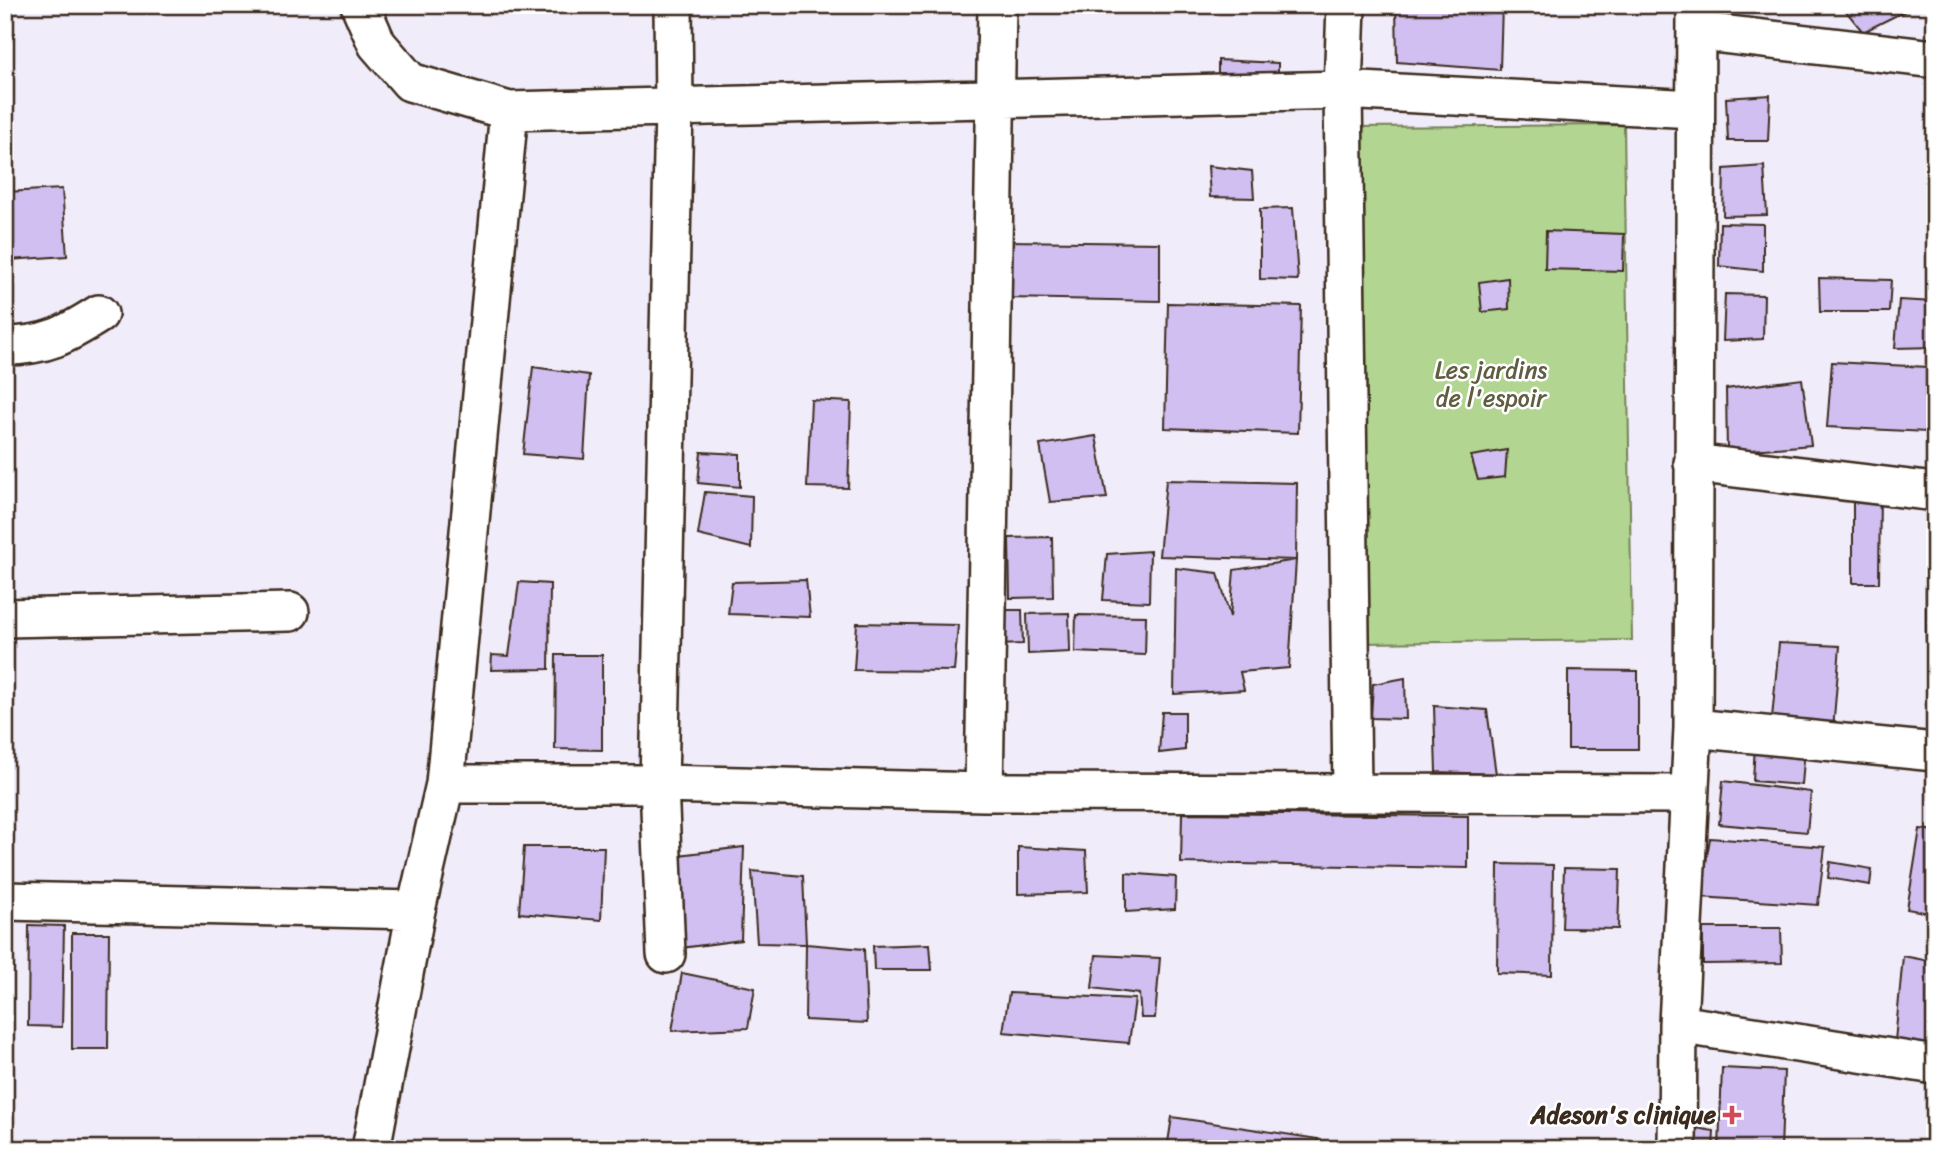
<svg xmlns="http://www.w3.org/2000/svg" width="1940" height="1154" viewBox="0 0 1940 1154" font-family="Sriracha,sans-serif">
	<rect width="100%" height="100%" fill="#f1ecfa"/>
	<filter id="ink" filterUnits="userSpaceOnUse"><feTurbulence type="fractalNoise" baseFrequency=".0143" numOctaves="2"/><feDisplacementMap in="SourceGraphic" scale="14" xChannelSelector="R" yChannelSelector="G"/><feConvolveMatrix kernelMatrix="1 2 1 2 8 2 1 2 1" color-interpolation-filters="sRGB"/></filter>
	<g filter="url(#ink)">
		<!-- green -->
		<path fill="#b2d691" stroke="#768058" stroke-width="2" d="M1624,125L1632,640L1359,643L1351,127Z"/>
		<!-- building -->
		<path fill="#d0bff0" stroke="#3b2a1e" stroke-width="2" d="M1396,5H1502L1500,70L1397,62Z
			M1841,5H1917L1863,32Z
			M1218,60L1278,63V81H1218Z
			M1770,95L1768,141H1728L1726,98Z
			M1208,166L1252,171L1254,198L1210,197Z
			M1764,166L1767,215L1723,216L1724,169Z
			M62,189L67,256L9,260L5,192Z
			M1293,208L1298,280L1260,279V209Z
			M1720,223L1763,224V271L1719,266Z
			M1546,231L1624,234L1623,271L1545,269Z
			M1007,241L1160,243V301L1005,298Z
			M1508,278L1509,309L1482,312L1479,282Z
			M1819,278L1891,280L1889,312H1820Z
			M1725,294L1764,295L1763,339L1723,341Z
			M1899,300L1935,302V347L1895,348Z
			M1168,303L1301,306L1298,433L1165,428Z
			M1832,362L1928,367L1927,432L1827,427Z
			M533,367L589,375L584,459L523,454Z
			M1802,379L1811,445L1727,452L1726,389Z
			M811,400L851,402L848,488L807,487Z
			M1096,436L1107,498L1050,502L1040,445Z
			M1507,450L1505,477L1478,480L1471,456Z
			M701,452L740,454V487L698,483Z
			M1166,480L1297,483L1296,560L1159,556Z
			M1853,491L1880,492L1879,583H1853Z
			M705,492L752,496L751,548L698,535Z
			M1052,537L1053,597L1010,598L1009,538Z
			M1150,551L1149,602L1103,600L1107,554Z
			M1296,560L1289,668L1240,672L1244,690L1174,694L1176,568L1218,573L1230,617L1234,570Z
			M1926,578H1935V647H1926Z
			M806,580L810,617L728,614L732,582Z
			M519,582L550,584L549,669L491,670L492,655L509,656Z
			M997,610H1022L1023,644L998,645Z
			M1069,613L1070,652L1028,654L1027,614Z
			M1076,615L1146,616L1145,655L1075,652Z
			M857,623L958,625L954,671L854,670Z
			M1779,643L1840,646L1833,730L1771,729Z
			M556,655H602V750L555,749Z
			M1568,670L1638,671V749H1568Z
			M1405,678L1406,719L1371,718L1373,684Z
			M1434,706L1487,710L1496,774L1436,772Z
			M1162,712H1185V750L1159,753Z
			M1755,743L1805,747L1802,785L1753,781Z
			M1723,781L1811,792L1807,832L1719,824Z
			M1182,813L1468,816V868L1181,863Z
			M1920,829L1935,831V914L1907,909Z
			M1710,838L1825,847L1818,905L1700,897Z
			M524,847H604L601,920L519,913Z
			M744,847L741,940L681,948L679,855Z
			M1018,847L1086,851L1088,892L1018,894Z
			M1830,862L1872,869L1870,885L1828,878Z
			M1498,864L1553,865L1552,975L1497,973Z
			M1564,868L1620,869L1618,929L1562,928Z
			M752,871L803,876L806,944L757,943Z
			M1126,873L1176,877L1175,909L1126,912Z
			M29,925L64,926L62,1027L28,1026Z
			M1703,928H1781L1782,963L1703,964Z
			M72,933H109L108,1049H72Z
			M806,944L864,949L867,1023L805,1020Z
			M930,944L932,970H874L873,946Z
			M1096,955L1160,958L1155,1018H1141L1139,994L1092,988Z
			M1903,956L1935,962V1047L1895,1041Z
			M682,973L755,988L748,1028L672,1031Z
			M1009,993L1135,999L1129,1043L1003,1032Z
			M1722,1068L1784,1071L1781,1149H1719Z
			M1172,1117L1318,1139L1316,1149H1167Z
			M1696,1128L1714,1131L1713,1149H1694Z"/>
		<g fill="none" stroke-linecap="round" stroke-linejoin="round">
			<defs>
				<path id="street" d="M360,5L377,44L410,82L509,111L445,784L416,910L371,1149
					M1346,5L1343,90L1352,791
					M1696,31L1935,59
					M509,111L1343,90L1694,109
					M5,346C46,346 66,335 99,314
					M1693,463L1935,492
					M5,618L290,612
					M1693,728L1935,752
					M445,784H659L984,792L1689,794
					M984,792L997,5
					M5,901L416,910
					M666,954L659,784L674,109L673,5
					M1678,1024L1935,1065
					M1677,1149L1678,1024L1693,728L1696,5"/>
			</defs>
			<!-- street casing -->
			<use href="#street" stroke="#3b2a1e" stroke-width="42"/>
			<!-- street -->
			<use href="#street" stroke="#fff" stroke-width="37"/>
		</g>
	</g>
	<!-- markers -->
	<path fill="#d1495b" stroke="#fff" stroke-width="2.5" d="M1728.5 1104.5h7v7h7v7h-7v7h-7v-7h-7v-7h7z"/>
	<g text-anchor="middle" stroke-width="5" stroke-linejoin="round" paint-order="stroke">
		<!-- park labels -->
		<g font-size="24" fill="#5f5e40" stroke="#fff">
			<text x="1491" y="378">Les jardins<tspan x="1491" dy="28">de l'espoir</tspan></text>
		</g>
		<!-- poi labels -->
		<g font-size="24" font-weight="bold" fill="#3b2a1e" stroke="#fff" text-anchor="end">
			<text x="1716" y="1123">Adeson's clinique</text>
		</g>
	</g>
	<!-- margin -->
	<rect width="1940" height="1154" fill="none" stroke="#fff" stroke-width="28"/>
	<rect x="14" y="14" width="1912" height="1126" fill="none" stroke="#3b2a1e" stroke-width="2.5" filter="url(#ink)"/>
</svg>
